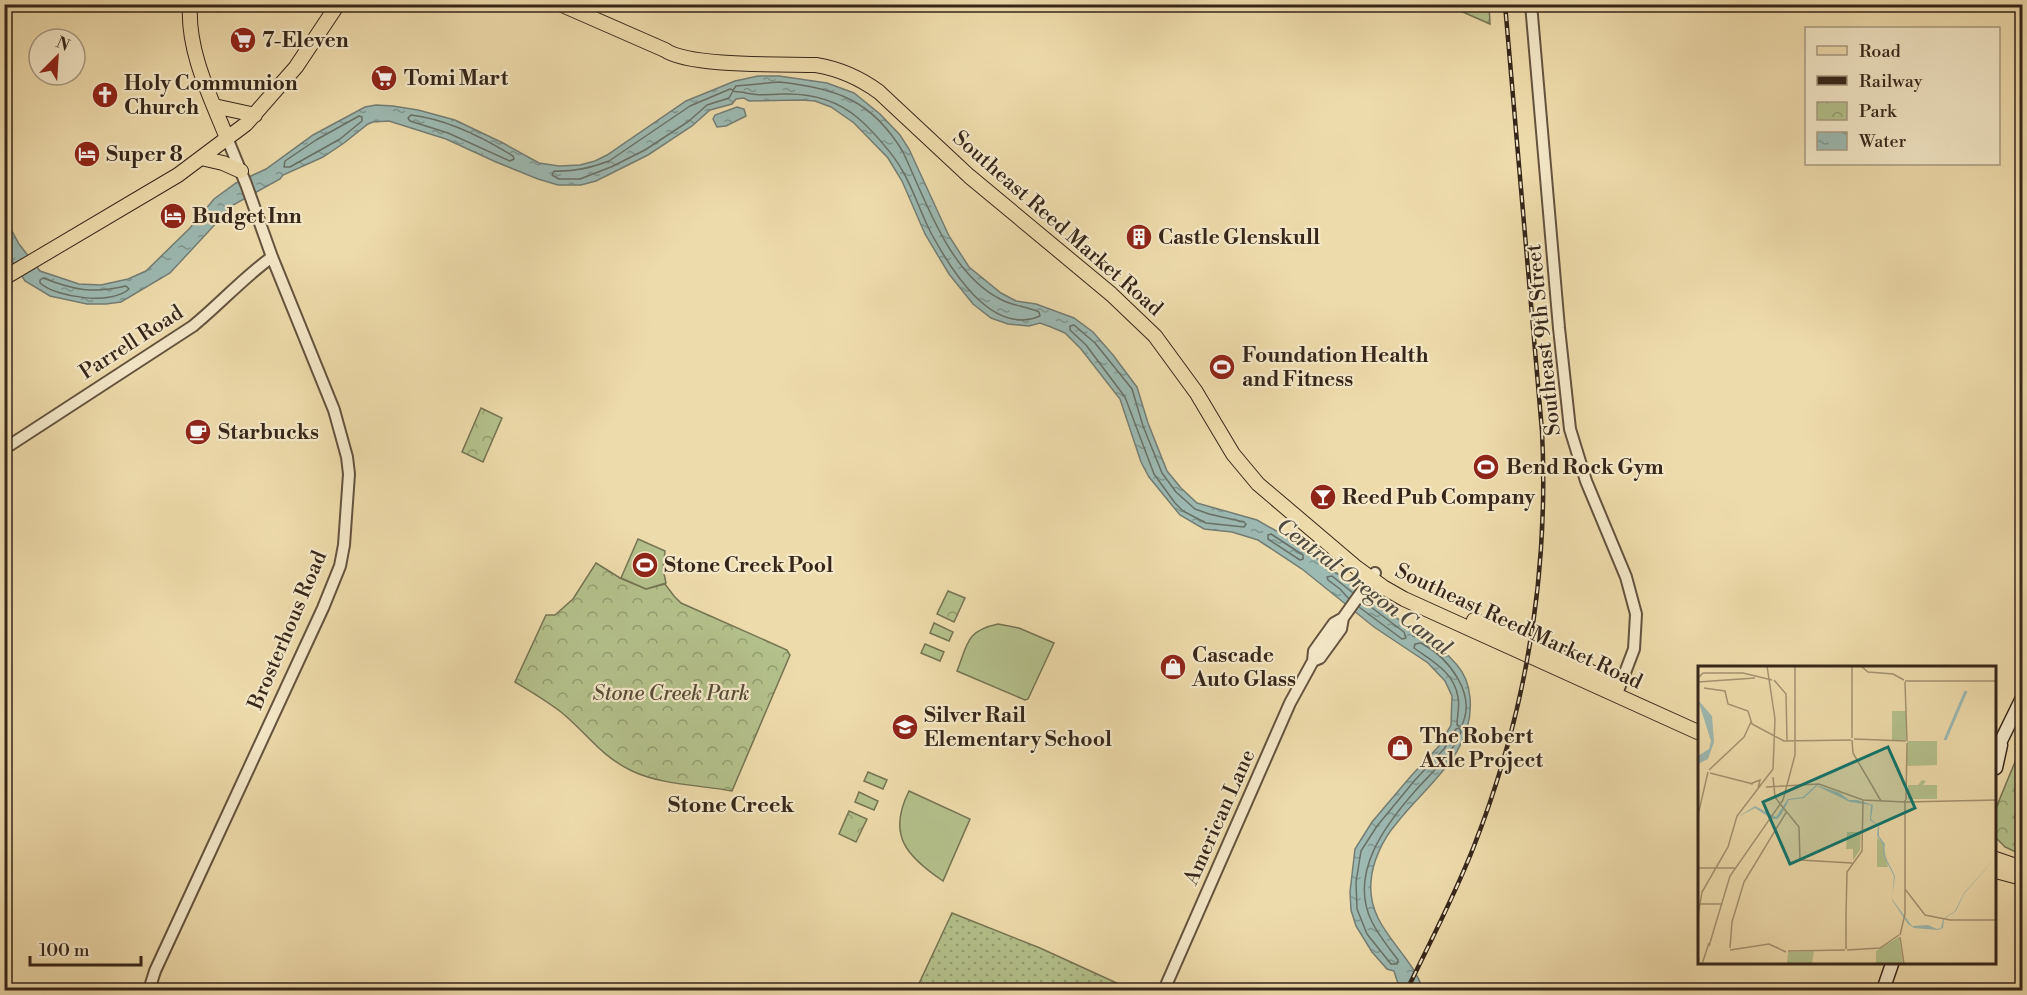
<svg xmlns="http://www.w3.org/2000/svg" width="2027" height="995" viewBox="0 0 2027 995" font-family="'Libre Bodoni',serif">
	<defs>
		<pattern id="grass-dots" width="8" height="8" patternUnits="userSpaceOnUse" patternTransform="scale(1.5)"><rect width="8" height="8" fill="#b4c18c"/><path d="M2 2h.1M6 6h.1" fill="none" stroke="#939d72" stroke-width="1.8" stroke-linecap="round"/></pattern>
		<pattern id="park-crowns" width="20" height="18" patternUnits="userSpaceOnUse" patternTransform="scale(1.5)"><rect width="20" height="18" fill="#b4c18c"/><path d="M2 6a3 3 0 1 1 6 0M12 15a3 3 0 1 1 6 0" fill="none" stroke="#939d72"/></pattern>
		<pattern id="water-ripples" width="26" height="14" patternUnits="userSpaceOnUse" patternTransform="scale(1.5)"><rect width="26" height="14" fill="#9cb9b2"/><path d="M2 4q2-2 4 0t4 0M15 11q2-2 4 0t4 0" fill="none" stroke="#809690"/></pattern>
	</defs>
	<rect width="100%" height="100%" fill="#eedbab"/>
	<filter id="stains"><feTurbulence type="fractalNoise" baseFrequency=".00333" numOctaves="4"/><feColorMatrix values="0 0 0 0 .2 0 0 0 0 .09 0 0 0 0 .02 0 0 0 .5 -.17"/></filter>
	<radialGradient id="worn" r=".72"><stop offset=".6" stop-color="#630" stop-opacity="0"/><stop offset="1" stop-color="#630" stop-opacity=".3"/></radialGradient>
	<!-- grass -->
	<path fill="url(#grass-dots)" stroke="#757453" stroke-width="1.5" d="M952,913L1040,948L1132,990H916Z"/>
	<!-- park -->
	<path fill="url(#park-crowns)" stroke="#757453" stroke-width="1.5" d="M1447,5H1489L1490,24Z
		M481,408L502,418L483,462L462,452Z
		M596,563L620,578L646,589L665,584L674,596L681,603L787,650L790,655L732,791C699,785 662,785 632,771C599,755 588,734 561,712C547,701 530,691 515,682L546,615H555L573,599Z
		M948,591L965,598L954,622L937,614Z
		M2022,745V855L2005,847L1996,838V808Z
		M849,811L867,819L856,842L839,834Z"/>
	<!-- pitch -->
	<path fill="#b4c18c" stroke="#757453" stroke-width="1.5" d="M638,539L665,551L663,569L666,583L646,589L621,578Z
		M934,623L953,632L949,641L930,633Z
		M998,624L1019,628L1054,643L1028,699L1025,700L957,671C968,643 966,631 998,624Z
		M925,644L944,652L940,661L921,653Z
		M868,772L887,780L883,789L864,781Z
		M909,791L970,819L943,881C906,856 887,835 909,791Z
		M859,792L878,801L874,810L855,802Z"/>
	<!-- water -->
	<path fill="url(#water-ripples)" stroke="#737e75" stroke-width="1.5" d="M758,76H779L827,83L854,93L880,114L900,135L909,149L949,236L969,267L1001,293L1016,301L1036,304L1074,318L1093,332L1113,355L1137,387L1148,423L1167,471L1181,488L1197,503L1257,520L1294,541L1410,628L1413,636C1416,637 1419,636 1421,636C1432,638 1450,657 1457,665C1465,674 1469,686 1470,698C1475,753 1426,785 1396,824C1383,839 1372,862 1371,882C1367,928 1410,950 1423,990H1400L1394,971L1387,969L1372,952L1356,926L1351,910L1350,892L1355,849L1372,822L1411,776L1439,746L1451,725L1452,696L1445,681L1428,663L1374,627L1302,569L1258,540L1232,532L1204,529L1180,515L1149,477L1141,462L1120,399L1081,349L1065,333L1051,327L1040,323L1029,326L1008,324L991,318L973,304L949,274L925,234L902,181L888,158L854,123L831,107L815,101L801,100L749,101L744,98L736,99L732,104L710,110L692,126L648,155L596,181L581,185H558L538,179L496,162L446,139L389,121L373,122L368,124L344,143L323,157L283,175L280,179L233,205L170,273L121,302L106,304H87L50,296L25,281L5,250L4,216L19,244L40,271L79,284L101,285L128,279L146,271L190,228L214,199L236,183L266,169L313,135L365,107L376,105L393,106L418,110L455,120L503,143L539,163L559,166L580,165L595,161L607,155L686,101L735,81Z
		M737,107L744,109L746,116L726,126L717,127L713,119L715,115Z"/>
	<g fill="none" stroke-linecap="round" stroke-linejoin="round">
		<!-- shore -->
		<path stroke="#697066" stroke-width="1.5" d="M779,82C836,88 872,100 903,152C926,201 949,273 1000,299C1012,306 1026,306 1039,312L1040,316C991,337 950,268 931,233C920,212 914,190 902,170C894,155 872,130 858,118C836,99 811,93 782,94C770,95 758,96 746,93C742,91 738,93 733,91L729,98L707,105L689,121L645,150L611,167L580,179H559L552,175L554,171C574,172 590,168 609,161L690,106L730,89L733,90L736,86Z
			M411,115C445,119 484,138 513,156L514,159L510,161L448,133L410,121L408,118Z
			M359,116L362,117V121L340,139L290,167H284L285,161L316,140Z
			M43,278C74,290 92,294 126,286L129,289C112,305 57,298 40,283V280Z
			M1074,325L1095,343L1132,389L1143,426L1162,473L1176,492L1195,509L1209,514L1244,522L1246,524L1244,527L1206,523L1183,511L1175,503L1154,474L1125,397L1086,345L1070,330V326Z
			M1268,535L1271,534L1303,555V559L1300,560L1268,539Z
			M1349,599L1340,589L1328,580L1327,577L1332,576L1353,593
			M1359,607L1402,639L1406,638L1404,632L1363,601
			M1421,643C1449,658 1478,695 1461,727L1457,725C1457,716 1460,706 1458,697C1454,672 1432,661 1414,648L1415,644Z
			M1459,728L1461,732C1451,756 1433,771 1416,790C1385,825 1348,874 1372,922C1379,936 1389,948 1398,960L1397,964H1391L1367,934L1357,909L1356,882L1361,851L1377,826L1415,780L1444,749L1456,729Z"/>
		<defs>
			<path id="tertiary" d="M1531,4L1559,328L1570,429L1586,481L1626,577L1636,614L1634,649L1618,691
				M4,449L193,326C220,304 244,277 272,257
				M1313,661L1320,658L1341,629L1343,618L1375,573
				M149,990L155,971L323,608L340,566L344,545L349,474L347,457L334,410L272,257L246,184L227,138
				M1164,990L1290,703L1313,661L1314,651L1334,623L1343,618"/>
			<path id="secondary" d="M1996,751L2022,698
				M1996,768L2001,745
				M1883,990L1892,964"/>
			<path id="primary" d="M190,4C187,51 210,96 227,138
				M560,4L665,50C689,67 784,64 816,65C840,69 860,78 879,92L969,176L1111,294L1155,336L1196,392L1233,454L1258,484L1357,568L1383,587L1404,599L1700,733
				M214,106L255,115
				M201,158L223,163L241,171
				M4,278L178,175L246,124L296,67L338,4
				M1474,620L1531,643L1618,685
				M1996,859L2022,868
				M1996,871L2022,878"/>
		</defs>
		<!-- tertiary casing -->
		<use href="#tertiary" stroke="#64533e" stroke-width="14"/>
		<!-- secondary casing -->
		<use href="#secondary" stroke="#36261a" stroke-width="15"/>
		<!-- primary casing -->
		<use href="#primary" stroke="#36261a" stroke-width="16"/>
		<!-- tertiary -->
		<use href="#tertiary" stroke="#f4e8c8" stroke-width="10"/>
		<!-- secondary -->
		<use href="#secondary" stroke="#f4e8c8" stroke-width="12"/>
		<!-- primary -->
		<use href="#primary" stroke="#eedbab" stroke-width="14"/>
		<defs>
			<path id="rail" d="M1407,990C1430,942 1455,895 1474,846C1526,713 1549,574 1542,431L1505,4"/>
		</defs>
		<!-- rail casing -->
		<use href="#rail" stroke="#36261a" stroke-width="4.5"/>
		<!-- rail -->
		<use href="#rail" stroke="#f4e8c8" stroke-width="2" stroke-dasharray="7" stroke-linecap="butt"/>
	</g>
	<!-- icons -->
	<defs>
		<symbol id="supermarket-disc" viewBox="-11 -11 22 22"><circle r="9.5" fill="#8f2418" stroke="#f4e8c8"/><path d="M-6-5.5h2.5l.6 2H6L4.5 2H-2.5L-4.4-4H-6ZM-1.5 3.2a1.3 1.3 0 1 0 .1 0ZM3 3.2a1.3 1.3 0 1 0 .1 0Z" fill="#fff"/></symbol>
		<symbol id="church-disc" viewBox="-11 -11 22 22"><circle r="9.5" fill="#8f2418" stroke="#f4e8c8"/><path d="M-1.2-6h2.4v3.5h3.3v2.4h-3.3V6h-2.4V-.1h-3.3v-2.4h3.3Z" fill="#fff"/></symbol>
		<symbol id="hotel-disc" viewBox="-11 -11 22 22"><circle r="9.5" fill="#8f2418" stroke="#f4e8c8"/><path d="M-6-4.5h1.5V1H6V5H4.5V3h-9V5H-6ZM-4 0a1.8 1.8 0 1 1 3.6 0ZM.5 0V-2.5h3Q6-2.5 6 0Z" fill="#fff"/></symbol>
		<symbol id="building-disc" viewBox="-11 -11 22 22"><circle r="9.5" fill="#8f2418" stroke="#f4e8c8"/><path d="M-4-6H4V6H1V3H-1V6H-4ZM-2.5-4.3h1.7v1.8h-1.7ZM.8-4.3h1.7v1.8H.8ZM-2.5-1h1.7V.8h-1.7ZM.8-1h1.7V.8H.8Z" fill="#fff"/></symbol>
		<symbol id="stadium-disc" viewBox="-11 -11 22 22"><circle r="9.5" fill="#8f2418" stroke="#f4e8c8"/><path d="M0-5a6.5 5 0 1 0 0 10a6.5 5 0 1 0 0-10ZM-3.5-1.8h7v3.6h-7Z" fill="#fff"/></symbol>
		<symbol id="cafe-disc" viewBox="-11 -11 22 22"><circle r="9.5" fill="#8f2418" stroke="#f4e8c8"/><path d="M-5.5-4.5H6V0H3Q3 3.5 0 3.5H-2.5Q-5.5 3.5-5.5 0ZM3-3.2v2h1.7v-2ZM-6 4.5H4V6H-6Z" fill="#fff"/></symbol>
		<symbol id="bar-disc" viewBox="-11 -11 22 22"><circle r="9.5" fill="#8f2418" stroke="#f4e8c8"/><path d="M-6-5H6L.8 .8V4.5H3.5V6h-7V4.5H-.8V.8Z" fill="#fff"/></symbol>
		<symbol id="shop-disc" viewBox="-11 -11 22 22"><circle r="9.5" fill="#8f2418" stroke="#f4e8c8"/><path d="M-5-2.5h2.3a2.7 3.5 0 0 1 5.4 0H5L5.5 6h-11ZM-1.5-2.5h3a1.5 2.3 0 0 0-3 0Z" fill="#fff"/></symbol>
		<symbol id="school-disc" viewBox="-11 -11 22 22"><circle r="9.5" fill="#8f2418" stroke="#f4e8c8"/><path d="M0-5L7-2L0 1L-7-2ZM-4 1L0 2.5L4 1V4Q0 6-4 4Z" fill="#fff"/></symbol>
	</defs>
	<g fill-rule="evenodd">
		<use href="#supermarket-disc" x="228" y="25" width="30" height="30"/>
		<use href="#supermarket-disc" x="369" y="63" width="30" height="30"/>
		<use href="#church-disc" x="90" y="80" width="30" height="30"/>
		<use href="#hotel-disc" x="72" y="139" width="30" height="30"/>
		<use href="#hotel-disc" x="158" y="201" width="30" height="30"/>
		<use href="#building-disc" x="1124" y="222" width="30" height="30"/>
		<use href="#stadium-disc" x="1207" y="352" width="30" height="30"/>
		<use href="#cafe-disc" x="183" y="417" width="30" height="30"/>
		<use href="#stadium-disc" x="1471" y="452" width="30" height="30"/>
		<use href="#bar-disc" x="1308" y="482" width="30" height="30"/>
		<use href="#stadium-disc" x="630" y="550" width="30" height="30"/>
		<use href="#shop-disc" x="1158" y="652" width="30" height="30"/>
		<use href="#school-disc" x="890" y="712" width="30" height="30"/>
		<use href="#shop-disc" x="1385" y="733" width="30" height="30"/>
	</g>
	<g text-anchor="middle" stroke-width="4.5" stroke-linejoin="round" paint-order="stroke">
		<!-- poi labels -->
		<g font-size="21" font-weight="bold" fill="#36261a" stroke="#f4e8c8" text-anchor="start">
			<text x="262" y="47">7-Eleven</text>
			<text x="404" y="85">Tomi Mart</text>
			<text x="124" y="90">Holy Communion<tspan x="124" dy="24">Church</tspan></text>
			<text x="106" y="161">Super 8</text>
			<text x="192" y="223">Budget Inn</text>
			<text x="1158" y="244">Castle Glenskull</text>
			<text x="1242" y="362">Foundation Health<tspan x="1242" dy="24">and Fitness</tspan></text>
			<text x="218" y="439">Starbucks</text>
			<text x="1506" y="474">Bend Rock Gym</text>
			<text x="1342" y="504">Reed Pub Company</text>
			<text x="664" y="572">Stone Creek Pool</text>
			<text x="1192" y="662">Cascade<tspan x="1192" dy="24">Auto Glass</tspan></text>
			<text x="924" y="722">Silver Rail<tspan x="924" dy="24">Elementary School</tspan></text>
			<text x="1420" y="743">The Robert<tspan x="1420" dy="24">Axle Project</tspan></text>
		</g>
		<!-- street labels -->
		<g font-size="21" fill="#36261a" stroke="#f4e8c8">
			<text transform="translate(1058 223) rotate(41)" y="7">Southeast Reed Market Road</text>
			<text transform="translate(1543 340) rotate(-96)" y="7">Southeast 9th Street</text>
			<text transform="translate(131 342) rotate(-33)" y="7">Parrell Road</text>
			<text transform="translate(1519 626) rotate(25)" y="7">Southeast Reed Market Road</text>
			<text transform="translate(287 630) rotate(-67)" y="7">Brosterhous Road</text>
			<text transform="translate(1219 817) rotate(-66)" y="7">American Lane</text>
		</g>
		<!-- park labels -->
		<g font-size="21" font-style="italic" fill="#564d36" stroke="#f4e8c8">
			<text x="671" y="700">Stone Creek Park</text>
		</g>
		<!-- water labels -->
		<g font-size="22" font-style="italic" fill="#504b40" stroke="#f4e8c8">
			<text transform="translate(1365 586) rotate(37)" y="8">Central Oregon Canal</text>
		</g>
		<!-- neighbourhood labels -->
		<g font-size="22" font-weight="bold" fill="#36261a" stroke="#f4e8c8">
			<text x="731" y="812">Stone Creek</text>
		</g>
	</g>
	<!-- overview -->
	<g transform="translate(1698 666)">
		<rect width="298" height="298" fill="#eedbab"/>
		<path d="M209,75H239V99L209,100ZM149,166H163L162,184L155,194V183H148ZM179,172L185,176L190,201H179ZM116,285L114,298L89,297L90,286Z" fill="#b4c18c"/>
		<path d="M194,45H208V74H194ZM224,114L228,115L225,119H239V133H210V119H220ZM201,271L205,298H178V285Z" fill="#b4c18c"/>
		<path d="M0,34L14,50L16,76L10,93L0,98V90L11,83L13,75ZM118,119L142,127L151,134H159L175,139L173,153L181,161V170L187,178L186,188L197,210L194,233L214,260L230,259L239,263L243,262L245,253L257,245L266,227L298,191L266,228L258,245L246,253L245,262L240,264L216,262L210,258L194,234L196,210L185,189V178L179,170L180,160L172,154L173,139L152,136L119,120L106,132L91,134L83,149L79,153H74L57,142L40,151L57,140L78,151L90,133L105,131Z" fill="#9cb9b2"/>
		<path fill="none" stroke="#9cb9b2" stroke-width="3" d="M247,74L268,25"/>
		<path fill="none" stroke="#a49371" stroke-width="1.5" d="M163,0L170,6L195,8L206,14M0,12L5,7H45L74,14M76,14L88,28L89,74M207,15H298M0,16L57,12M207,16L209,75M6,22L27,25L30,38L50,45L54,58M54,58L86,75L153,74M154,72V0M156,73L208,75M154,74L155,87L183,135M11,104L46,71L53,56M12,107L55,118M75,111L77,131L83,139M52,118L62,114L60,123M68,121L121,118L165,134L207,136M208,134L209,77M207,136L299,134M83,139L101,161L102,194L154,197M0,149L10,106M0,202H37M207,223L227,249L252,254H299M2,238H23M148,248L149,206L164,185L165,135M0,250L4,226L30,181L39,150L75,103L77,53L69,0M202,269L207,248V134M202,271L206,298M11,280L32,210L85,134L97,89V0M32,282L34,256L46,216L89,145M148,283V246M32,284L71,278L88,286M149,284L182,282L201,269M90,285L147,284M4,298L11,277"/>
		<path fill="#0f766e" fill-opacity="0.15" stroke="#0f766e" stroke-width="3" d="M190,81L217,142L92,198L65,136Z"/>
		<rect width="298" height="298" fill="none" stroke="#36261a" stroke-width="3"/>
	</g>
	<!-- margin -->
	<rect width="2027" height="995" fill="none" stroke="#eedbab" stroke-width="24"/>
	<rect x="6" y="6" width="2015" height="983" fill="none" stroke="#36261a" stroke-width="3"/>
	<rect x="12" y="12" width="2003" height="971" fill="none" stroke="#36261a" stroke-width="1.5"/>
	<!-- legend -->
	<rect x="1805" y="27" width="195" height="138" fill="#f4e8c8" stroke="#a89a82" stroke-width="1.5"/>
	<rect x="1817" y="46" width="30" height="9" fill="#eedbab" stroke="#a89a82" stroke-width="1.5"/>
	<text x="1859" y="57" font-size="18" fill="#36261a">Road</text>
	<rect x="1817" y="76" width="30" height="9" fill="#36261a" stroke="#a89a82" stroke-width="1.5"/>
	<text x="1859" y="87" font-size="18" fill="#36261a">Railway</text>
	<rect x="1817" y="102" width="30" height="18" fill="url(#park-crowns)" stroke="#a89a82" stroke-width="1.5"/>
	<text x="1859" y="117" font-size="18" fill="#36261a">Park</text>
	<rect x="1817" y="132" width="30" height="18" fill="url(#water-ripples)" stroke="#a89a82" stroke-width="1.5"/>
	<text x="1859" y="147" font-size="18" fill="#36261a">Water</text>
	<!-- north arrow -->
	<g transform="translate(57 57) rotate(24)"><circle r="28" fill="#f4e8c8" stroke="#a89a82" stroke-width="1.5"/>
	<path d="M0-4.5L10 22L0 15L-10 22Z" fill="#8f2418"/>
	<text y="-9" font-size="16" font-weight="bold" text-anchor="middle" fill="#36261a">N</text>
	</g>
	<!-- scale -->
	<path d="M30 956v9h111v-9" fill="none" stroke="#36261a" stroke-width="3"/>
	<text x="39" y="956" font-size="18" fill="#36261a" stroke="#f4e8c8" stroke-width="4.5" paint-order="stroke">100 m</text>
	<rect width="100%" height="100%" filter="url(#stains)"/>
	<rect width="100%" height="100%" fill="url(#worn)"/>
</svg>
